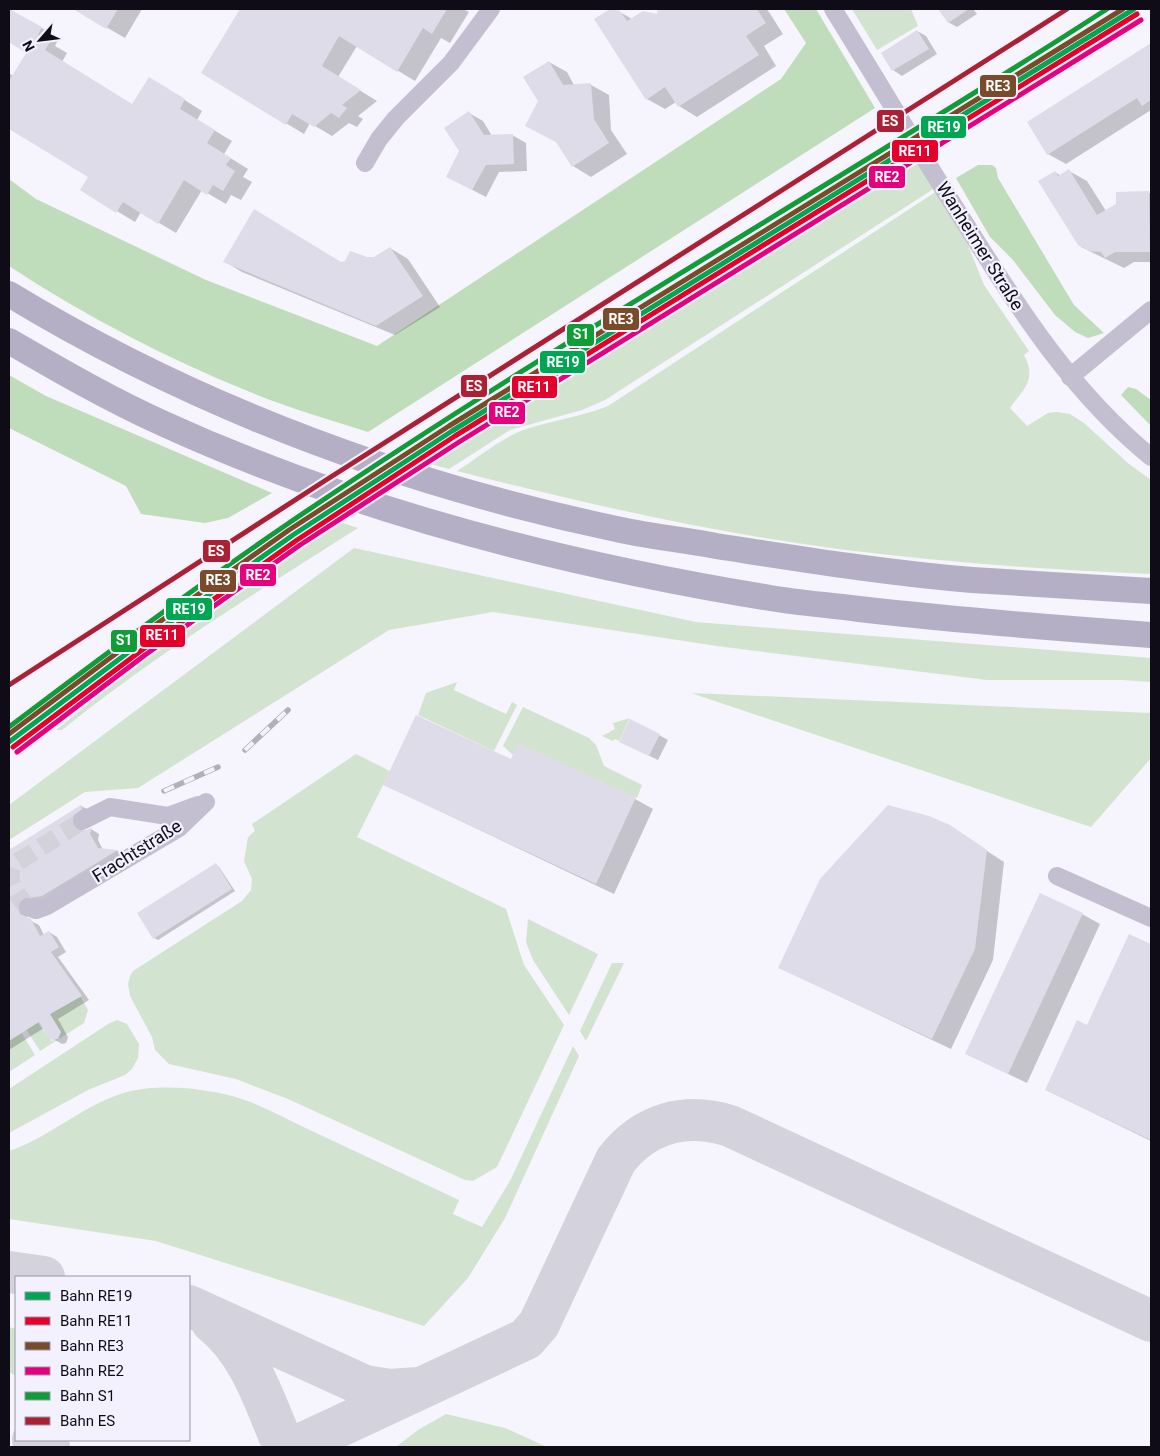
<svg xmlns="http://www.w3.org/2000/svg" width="1160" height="1456" viewBox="0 0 1160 1456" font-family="Roboto,sans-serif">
	<rect width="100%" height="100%" fill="#f6f4fc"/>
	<!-- green -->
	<path fill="#d2e4cf" d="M852,9H911L918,26L877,50Z
		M918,161L935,188L605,400L582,410L510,430L449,469L419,461L800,226Z
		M937,191L964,235L984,285L1029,351L1024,355C1037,380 1024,388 1010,408L1027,426L1048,413L1056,412L1070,414L1084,423L1129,464L1151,480V574C1047,570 942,562 838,549C709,532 583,503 457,471C479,457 501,438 526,429C553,420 581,417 608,406Z
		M330,519L358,528C257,592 155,655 62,730H56L105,690L101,685L167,636L322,535Z
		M354,548L696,622L1151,658V682L1123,680H987L717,646L493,612L389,630L138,788L85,792L9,840V805Z
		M457,682L454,690L506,714L512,702L517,705L494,751L418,715L426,693Z
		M691,693L1151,713V758L1091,827Z
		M523,707L589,738L596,745L604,766L642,785L637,798L519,744L513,755L503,746Z
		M630,718L619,741L615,739L613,741L602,736L615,729L613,723Z
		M356,754L390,771L357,837L506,909L524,965L564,1025L497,1167L473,1181L465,1180L288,1099L236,1079L169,1064L155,1050L152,1037L130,996L128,984L130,976L133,971L242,901L251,890L252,879L244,861L248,837L255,831L252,824Z
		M528,919L598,954L569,1015L533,960L526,942Z
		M612,963H624L586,1041L580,1031Z
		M80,996L88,1010L84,1023L40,1051L26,1029L37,1022L52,1041L56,1039L49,1015Z
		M117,1020L127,1024L139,1044L138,1058L132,1069L125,1075L88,1090L9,1133V1089L108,1024Z
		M21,1032L35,1055L9,1072V1040Z
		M573,1046L579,1056L505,1218L468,1278L424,1326L156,1241L9,1219V1151C52,1137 85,1102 131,1091C160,1084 203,1088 232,1096C259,1103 286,1119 312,1131C361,1154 410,1177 459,1200L453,1214L482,1227L511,1179Z
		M9,1327L16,1329V1376L9,1372Z
		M446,1414L505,1428L547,1447H396L418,1430Z"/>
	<!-- forest -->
	<path fill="#bfddbb" d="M784,9H816L875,108L368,432C329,419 288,408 250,392C166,358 85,316 9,266V179L36,199L206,280L377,346L781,79L806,43Z
		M978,165H992L996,168L998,178L1074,305L1104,333L1088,338L1075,332L1055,315L1013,260L990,237L956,178Z
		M9,375L46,396L272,493L228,518L205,523L141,514L126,486L9,428Z
		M1128,387L1136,389L1151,400V426L1121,395Z"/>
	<!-- shadow -->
	<path fill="#0003" d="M9,9L59,38L55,46L67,53L62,62L133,105L167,89L202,111L197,120L232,141L224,154L248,169L243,177L252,182L241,200L231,195L226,204L202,190L176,233L141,212L135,222L82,190L90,177L9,127V73L13,76L28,52L9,41Z
		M75,9H142L125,38Z
		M242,9H463L469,12L450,43L441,38L415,81L357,46L338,77L377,101L358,116L363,119L357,127L349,123L332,136L310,123L304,134L203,73Z
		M659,9H767L783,34L764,46L776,66L697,117L679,106L676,102L665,109L647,99L620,12L632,19L658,16Z
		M940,9H973L977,14L957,27L948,22Z
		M917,31L926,36L937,54L902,76L893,70L882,53Z
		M1151,45V110L1066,164L1048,154L1029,123Z
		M549,62L567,72L574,85H591L609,95L611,130L627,154L591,177L573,166L539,101Z
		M469,113L483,121L492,136L512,135L526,143L527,171L499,172L486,197L461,184V151Z
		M1069,171L1087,181L1106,211L1149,193L1151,194V262H1134L1124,268L1081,247L1055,172L1061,176Z
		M390,248L408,259L440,307L395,335L242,272L224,261L341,263L375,258Z
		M659,735L668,740L658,760L629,746Z
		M512,760L635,799L653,809L614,894L385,785Z
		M81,806L89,810L80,820V832L91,829L99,834L98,840L103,850L118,851L124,855L26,907L27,919L39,925L44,935L49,932L57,937L66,952L58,957L89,1000L58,1019L68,1037L66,1043L62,1044L50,1037L44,1028L9,1050V852Z
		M950,827L1004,862L993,960L951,1049L780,968Z
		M216,865L219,867L235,891L158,940L154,938Z
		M1082,914L1100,924L1027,1083L967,1054Z
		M1130,936L1151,946V1141L1046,1090L1088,1027Z"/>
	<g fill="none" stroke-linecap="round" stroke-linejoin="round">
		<!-- taxiway -->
		<path stroke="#d4d2dc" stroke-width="42" d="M9,1272L44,1277
			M189,1306L365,1386L390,1390L418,1388
			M212,1322C251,1353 265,1403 284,1447
			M33,1440L49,1447
			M295,1447L526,1339L539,1324L616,1160C645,1123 685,1112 730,1126L1151,1321"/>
	</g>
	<!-- building -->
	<path fill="#dedce8" d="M9,9L42,27L38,35L50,42L45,50L132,104L149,77L185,99L180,109L215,130L207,143L231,158L226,165L235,171L223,191L213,185L207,195L184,180L158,224L123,202L116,213L80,190L88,177L9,129V81L26,53L9,42Z
		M73,9H118L106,29Z
		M240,9H447L432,34L423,28L397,72L339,36L322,66L361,90L342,105L347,108L339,118L331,113L314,127L292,114L286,125L201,73Z
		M610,9L620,11L627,21L643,11L657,14L658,9H757L766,23L746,36L759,55L678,107L665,87L646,100L594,19Z
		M938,9H969L948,23Z
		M917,30L929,49L892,71L881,53Z
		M1151,43V100L1142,106L1137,98L1047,155L1027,122Z
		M549,61L563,85L591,83L594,119L609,143L572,167L556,142L525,126L538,101L523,77Z
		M469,111L484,135L513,134L514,164L486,165L472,190L446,177L459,151L444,128Z
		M1069,169L1097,215L1116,204V192L1149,191L1150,252H1115L1105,258L1101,252L1089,251L1078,245L1038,181L1055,171L1058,176Z
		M254,209L341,262L345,261L350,251L367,257H374L390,247L423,296L376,326L223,262Z
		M416,715L511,759L518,743L636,797L596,884L383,785Z
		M630,719L660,734L649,756L619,742Z
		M81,805L82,809L73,816V826L81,832L92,828L90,834L98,848L118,850L42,896L22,899L18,908L20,914L31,919L40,936L49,931L59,947L51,952L82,996L50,1014L61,1032L58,1039L53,1040L49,1038L39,1022L9,1041V850Z
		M888,805L929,816L950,825L987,850L975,949L932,1039L778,968L820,879Z
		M216,863L232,889L153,939L137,913Z
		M1040,893L1083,913L1008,1074L965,1054Z
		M1129,934L1151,944V1140L1045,1090L1077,1020L1087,1025Z"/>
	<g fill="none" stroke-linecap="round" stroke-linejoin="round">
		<!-- minor-tunnel -->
		<path stroke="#d3d1da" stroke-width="18" stroke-dasharray="18 9" stroke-linecap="butt" d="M28,907C17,896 5,880 13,865L82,821"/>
		<!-- minor -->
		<path stroke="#c3bed0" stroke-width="18" d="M833,9C879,83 923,158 970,231C1021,313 1075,395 1151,457
			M365,163L379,139L396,118L451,63L491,9
			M1070,377L1151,310
			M82,821L110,807L168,816L198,805
			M1057,876L1151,918
			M28,907L36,910L47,906L179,828L206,802"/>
		<!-- highway -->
		<path stroke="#b5afc5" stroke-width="26" d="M9,294C197,408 407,485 621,530C653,537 685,540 716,546C801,559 886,573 972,580C1031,584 1091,587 1151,591
			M9,341C59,370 109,399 162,423C354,511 562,564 770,598C799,603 829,605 859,609C956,620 1054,628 1151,635"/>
		<defs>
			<path id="rail" d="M245,750L288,710
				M164,791L218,767"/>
		</defs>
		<!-- rail casing -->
		<use href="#rail" stroke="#b2afbb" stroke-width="5.5"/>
		<!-- rail -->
		<use href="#rail" stroke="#f4f1ff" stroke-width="4" stroke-dasharray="11" stroke-linecap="butt"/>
		<defs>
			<path id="rail-1" d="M9,742L138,645L293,535L452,431L1134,9"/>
			<path id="rail-2" d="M13,747L142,650L297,540L455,436L1137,14"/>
			<path id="rail-3" d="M9,734L134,640L289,530L449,426L1123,9"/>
			<path id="rail-4" d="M17,752L145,655L300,545L459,442L1141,20"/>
			<path id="rail-5" d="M9,727C100,658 192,589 286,525C553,343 836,184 1107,9"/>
			<path id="rail-6" d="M9,685L326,480L1067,9"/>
		</defs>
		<!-- rail-1 casing -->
		<use href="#rail-1" stroke="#f4f1ff" stroke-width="9"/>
		<!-- rail-2 casing -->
		<use href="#rail-2" stroke="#f4f1ff" stroke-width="9"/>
		<!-- rail-3 casing -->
		<use href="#rail-3" stroke="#f4f1ff" stroke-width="9"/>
		<!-- rail-4 casing -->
		<use href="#rail-4" stroke="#f4f1ff" stroke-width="9"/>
		<!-- rail-5 casing -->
		<use href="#rail-5" stroke="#f4f1ff" stroke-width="9"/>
		<!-- rail-6 casing -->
		<use href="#rail-6" stroke="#f4f1ff" stroke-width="9"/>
		<!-- rail-1 -->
		<use href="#rail-1" stroke="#00a651" stroke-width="5"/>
		<!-- rail-2 -->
		<use href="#rail-2" stroke="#e4002b" stroke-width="5"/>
		<!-- rail-3 -->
		<use href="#rail-3" stroke="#7a4b2a" stroke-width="5"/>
		<!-- rail-4 -->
		<use href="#rail-4" stroke="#e5007d" stroke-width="5"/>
		<!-- rail-5 -->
		<use href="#rail-5" stroke="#109c37" stroke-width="5"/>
		<!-- rail-6 -->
		<use href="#rail-6" stroke="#aa2135" stroke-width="5"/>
	</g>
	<g text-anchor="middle" stroke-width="4.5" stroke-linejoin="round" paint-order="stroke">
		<!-- street labels -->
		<g font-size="18" fill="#0f0c18" stroke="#f4f1ff">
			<text transform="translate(980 246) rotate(58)" y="6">Wanheimer Straße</text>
			<text transform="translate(137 851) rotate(-32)" y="6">Frachtstraße</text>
		</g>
	</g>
	<g stroke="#f4f1ff" stroke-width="2">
		<rect x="979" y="74" width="38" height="24" rx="5" fill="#7a4b2a"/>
		<rect x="876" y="109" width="29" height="24" rx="5" fill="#aa2135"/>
		<rect x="920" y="115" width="47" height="24" rx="5" fill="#00a651"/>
		<rect x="891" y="139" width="48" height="24" rx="5" fill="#e4002b"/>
		<rect x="868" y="165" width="38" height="24" rx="5" fill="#e5007d"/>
		<rect x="602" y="307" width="38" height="24" rx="5" fill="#7a4b2a"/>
		<rect x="566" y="323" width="29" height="24" rx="5" fill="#109c37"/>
		<rect x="539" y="350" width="47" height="24" rx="5" fill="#00a651"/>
		<rect x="460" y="374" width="28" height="24" rx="5" fill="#aa2135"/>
		<rect x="511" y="375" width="47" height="24" rx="5" fill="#e4002b"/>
		<rect x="488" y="401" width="38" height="24" rx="5" fill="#e5007d"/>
		<rect x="202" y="539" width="29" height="24" rx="5" fill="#aa2135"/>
		<rect x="239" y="563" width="38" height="24" rx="5" fill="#e5007d"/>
		<rect x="199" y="569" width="38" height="24" rx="5" fill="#7a4b2a"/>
		<rect x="165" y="597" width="48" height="24" rx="5" fill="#00a651"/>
		<rect x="139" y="624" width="47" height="24" rx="5" fill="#e4002b"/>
		<rect x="110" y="629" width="28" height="24" rx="5" fill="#109c37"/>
	</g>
	<g font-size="14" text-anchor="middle" font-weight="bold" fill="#fff">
		<text x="998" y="91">RE3</text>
		<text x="890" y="126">ES</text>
		<text x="944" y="132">RE19</text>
		<text x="915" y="156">RE11</text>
		<text x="887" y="182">RE2</text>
		<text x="621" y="324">RE3</text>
		<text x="581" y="339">S1</text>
		<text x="563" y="367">RE19</text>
		<text x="474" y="391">ES</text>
		<text x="534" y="392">RE11</text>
		<text x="507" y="417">RE2</text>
		<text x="216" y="556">ES</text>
		<text x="258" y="580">RE2</text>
		<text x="218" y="585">RE3</text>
		<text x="189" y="614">RE19</text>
		<text x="162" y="640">RE11</text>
		<text x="124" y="645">S1</text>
	</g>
	<!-- border -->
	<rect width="1160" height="1456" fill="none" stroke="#0f0c18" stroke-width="20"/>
	<!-- legend -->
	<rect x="15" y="1276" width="175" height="165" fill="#f4f1ff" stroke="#9895a3"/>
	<rect x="25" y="1292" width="25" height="8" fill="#00a651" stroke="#9895a3"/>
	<text x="60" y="1301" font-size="15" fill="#0f0c18">Bahn RE19</text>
	<rect x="25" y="1317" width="25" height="8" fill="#e4002b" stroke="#9895a3"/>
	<text x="60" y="1326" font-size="15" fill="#0f0c18">Bahn RE11</text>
	<rect x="25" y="1342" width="25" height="8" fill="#7a4b2a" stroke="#9895a3"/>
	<text x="60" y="1351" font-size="15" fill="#0f0c18">Bahn RE3</text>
	<rect x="25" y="1367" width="25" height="8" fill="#e5007d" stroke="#9895a3"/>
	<text x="60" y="1376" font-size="15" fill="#0f0c18">Bahn RE2</text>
	<rect x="25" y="1392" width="25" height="8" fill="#109c37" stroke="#9895a3"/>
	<text x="60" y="1401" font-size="15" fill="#0f0c18">Bahn S1</text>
	<rect x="25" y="1417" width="25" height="8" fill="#aa2135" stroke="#9895a3"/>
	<text x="60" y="1426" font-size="15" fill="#0f0c18">Bahn ES</text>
	<!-- north arrow -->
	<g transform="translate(40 40) rotate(242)" stroke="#f4f1ff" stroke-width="4" paint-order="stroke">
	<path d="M0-4L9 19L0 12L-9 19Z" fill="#0f0c18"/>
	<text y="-8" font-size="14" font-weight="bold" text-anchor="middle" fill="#0f0c18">N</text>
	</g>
</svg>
